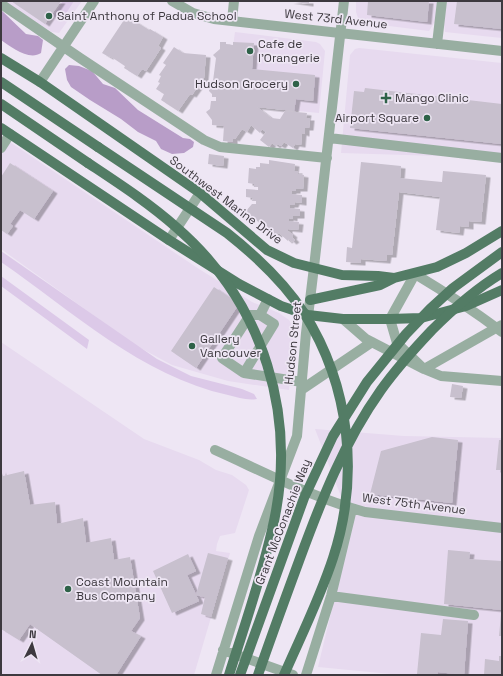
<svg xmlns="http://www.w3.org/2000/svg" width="503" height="676" viewBox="0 0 503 676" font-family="'Space Grotesk',sans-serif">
  <defs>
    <filter id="shadow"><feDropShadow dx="4.5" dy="2.5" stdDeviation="0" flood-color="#0004"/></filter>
  </defs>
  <rect width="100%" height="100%" fill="#eee6f4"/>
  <path fill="#e7daef" d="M1 1H82L59 33 52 32Z
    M356 1H502V38L445 32 444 24 434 23 429 31 365 23 360 20 358 18 356 12Z
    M235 32 316 42 320 44 325 51 319 113 225 104Z
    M359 48 502 63V158L341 153 350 55 355 49Z
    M1 136 199 269 252 302 279 313 289 320 292 325 294 332 289 390 228 381 172 365 135 345 1 249Z
    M1 342 144 439 199 460 216 470 232 475 246 485 249 490 235 533 220 536 217 544 216 551 230 553 194 675H1Z
    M315 429 404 436 502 438V675H401L318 667 352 525Z"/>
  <path fill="#dcc9e8" d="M63 1H74L61 21 53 16Z
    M1 251 157 359 191 376 242 389 254 394 257 399C247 401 238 397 228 395 141 376 72 311 1 262Z
    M1 276 89 340 87 349 1 286Z"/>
  <path fill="#b89dc8" d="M1 10 26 34 38 36 43 40 41 53C29 61 11 47 1 40Z
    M69 65 79 66 92 71 103 84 115 88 138 110 183 138 190 139 194 142 193 147 184 153 172 154 161 149 156 141 138 132 121 119 90 100 71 87 67 80 65 69Z"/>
  <path fill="#c8c0ce" filter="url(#shadow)" d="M11 1H61L45 24Z
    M289 1H309V4Z
    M368 1H429L427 22 367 15Z
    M457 1H502V29L454 24Z
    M128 14 134 18 133 20 149 30 150 29 163 37 158 46 161 48 146 71 142 69 137 76 124 68 125 66 110 56 109 57 102 53Z
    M220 42H226V44L233 45V42L254 43 252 69 315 75 313 101 296 99 294 111 257 107 271 118 280 119 285 111 307 113 306 118H310L309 128H305V134L302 133 301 145 295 144 293 148 284 142 281 146 277 144 276 146 272 143 269 147 260 140 266 132 262 129 260 133 251 125 247 132 242 129 235 139 233 138V142L223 141 224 126 212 125V120L206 112 210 109 211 101H216V97H212V94L209 91V84L213 81 216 58 213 55 220 49Z
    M174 47 183 53 206 55 204 78 192 95 190 94 178 111 161 100 164 94 156 89 160 83 158 82 161 76 159 75 166 65 163 63Z
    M365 88 502 104V144L350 128 354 91 364 92Z
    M209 154 224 156 223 166 208 164Z
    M269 160 295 164 294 171H298V174L304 175 303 189H296V191H292L291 194 302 195V203L295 202 294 205H290V208L300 209V216H293V219L289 218V221L299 222 298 230 288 229V231L293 235 292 237 295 240 292 242 289 239 288 241 279 233 275 237 246 211 252 204H256V201H252L253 198 246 197V189L258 190V187H254V184L248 183 249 168 256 169V167H260V163L269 164Z
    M361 162 401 166 400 178 442 182 443 171 486 175 481 222 469 221V227L460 226 459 233 436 230 440 197 399 192 392 255H387L386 261 361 259V263L346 262 347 247 352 248Z
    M10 163 53 191 34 219 20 210 10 224 13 226 7 234 1 230V177Z
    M214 287 239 304 196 368 171 351Z
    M452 384 463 386 461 398 450 397Z
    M432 437 458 440 452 503 370 494 381 451Z
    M499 440H502V470H496Z
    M1 470 3 476 24 471 30 505 55 502 57 524 83 518 86 543 111 538 114 560 130 557 140 618 131 631 141 636 116 675H102L30 624 19 640 1 629Z
    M448 550 470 552 469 559 502 561V610L444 604Z
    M208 553 228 558 211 617 201 614 205 597 196 595Z
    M188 554 196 571 187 575 199 601 172 613 153 571Z
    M501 614H502V636H499Z
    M443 619 468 621 464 675 438 672 437 675 417 674 421 633 441 635Z
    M499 656H502V675H484L485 659 499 661Z"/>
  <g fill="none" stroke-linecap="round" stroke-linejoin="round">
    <path stroke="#98aea1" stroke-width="10" d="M172 1 193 13 214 19 502 51
      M1 4 80 58 204 140 220 147 327 158
      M232 21 234 1
      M437 44 442 1
      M40 82 94 1
      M329 138 502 158
      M1 148 10 134
      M169 240 200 193
      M260 315 274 324 244 373 222 358 250 315H260L268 299
      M343 319 366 339 424 369 441 376 502 381
      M502 325 496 328 424 369 397 343 390 319 415 274C445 292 474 311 502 332
      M244 373 302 382
      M301 390 372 342
      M215 450C264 472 313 498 365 512L502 528
      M331 596 474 615
      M223 650 293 675
      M216 675 259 536 297 436 306 333 314 267 344 1
      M306 675 331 596 352 509"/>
    <path stroke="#537c65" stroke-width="10" d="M1 58 40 82 200 193 267 250 294 263 342 275 378 276 394 278 437 267 466 253 502 231
      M1 82 98 147
      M1 104 88 163
      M1 128 169 240 239 284 281 306 308 315 343 319H390L421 318 466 306 502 290
      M310 300 380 285 394 278"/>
    <path stroke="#537c65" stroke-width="10" d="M98 147 227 233C256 256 284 282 304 313 350 386 360 476 333 558 320 598 301 636 284 675
      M88 163C118 183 149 203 176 227 264 303 299 417 272 530 261 579 244 627 229 675
      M240 675 304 498 333 436 367 382 406 334 430 309 453 288 502 252
      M258 675C271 637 285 599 299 561 321 501 344 442 381 390 396 369 414 349 432 330 453 309 477 288 502 273"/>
  </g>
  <g fill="#2e6248" stroke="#eee6f4" stroke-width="1.5">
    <circle cx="49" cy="16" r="4"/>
    <circle cx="250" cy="51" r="4"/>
    <circle cx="296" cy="84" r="4"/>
    <path d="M384 92h4v4h4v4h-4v4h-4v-4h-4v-4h4z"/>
    <circle cx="427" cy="118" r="4"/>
    <circle cx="192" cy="346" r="4"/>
    <circle cx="68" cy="589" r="4"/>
  </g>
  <g text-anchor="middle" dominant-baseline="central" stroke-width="3.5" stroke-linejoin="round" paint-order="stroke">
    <g font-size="12" fill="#3d393f" stroke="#eee6f4" text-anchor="start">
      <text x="57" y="16">Saint Anthony of Padua School</text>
      <text x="258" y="44">Cafe de<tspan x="258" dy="14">l'Orangerie</tspan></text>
      <text x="288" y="84" text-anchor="end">Hudson Grocery</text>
      <text x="395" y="98">Mango Clinic</text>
      <text x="419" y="118" text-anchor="end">Airport Square</text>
      <text x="200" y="339">Gallery<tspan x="200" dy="14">Vancouver</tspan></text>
      <text x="76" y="582">Coast Mountain<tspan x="76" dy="14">Bus Company</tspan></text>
    </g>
    <g font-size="12" fill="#3d393f" stroke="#eee6f4">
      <text transform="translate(336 19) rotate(6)">West 73rd Avenue</text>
      <text transform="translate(226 200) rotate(37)">Southwest Marine Drive</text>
      <text transform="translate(293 343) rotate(-84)">Hudson Street</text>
      <text transform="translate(414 504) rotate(7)">West 75th Avenue</text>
      <text transform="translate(283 522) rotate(-69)">Grant McConachie Way</text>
    </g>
  </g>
  <rect width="503" height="676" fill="none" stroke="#3d393f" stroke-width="4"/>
  <g transform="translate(32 644) rotate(5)" stroke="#eee6f4" stroke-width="3" paint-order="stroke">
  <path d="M0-3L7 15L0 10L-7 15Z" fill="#3d393f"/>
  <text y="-6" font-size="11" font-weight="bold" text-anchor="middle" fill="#3d393f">N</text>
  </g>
</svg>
